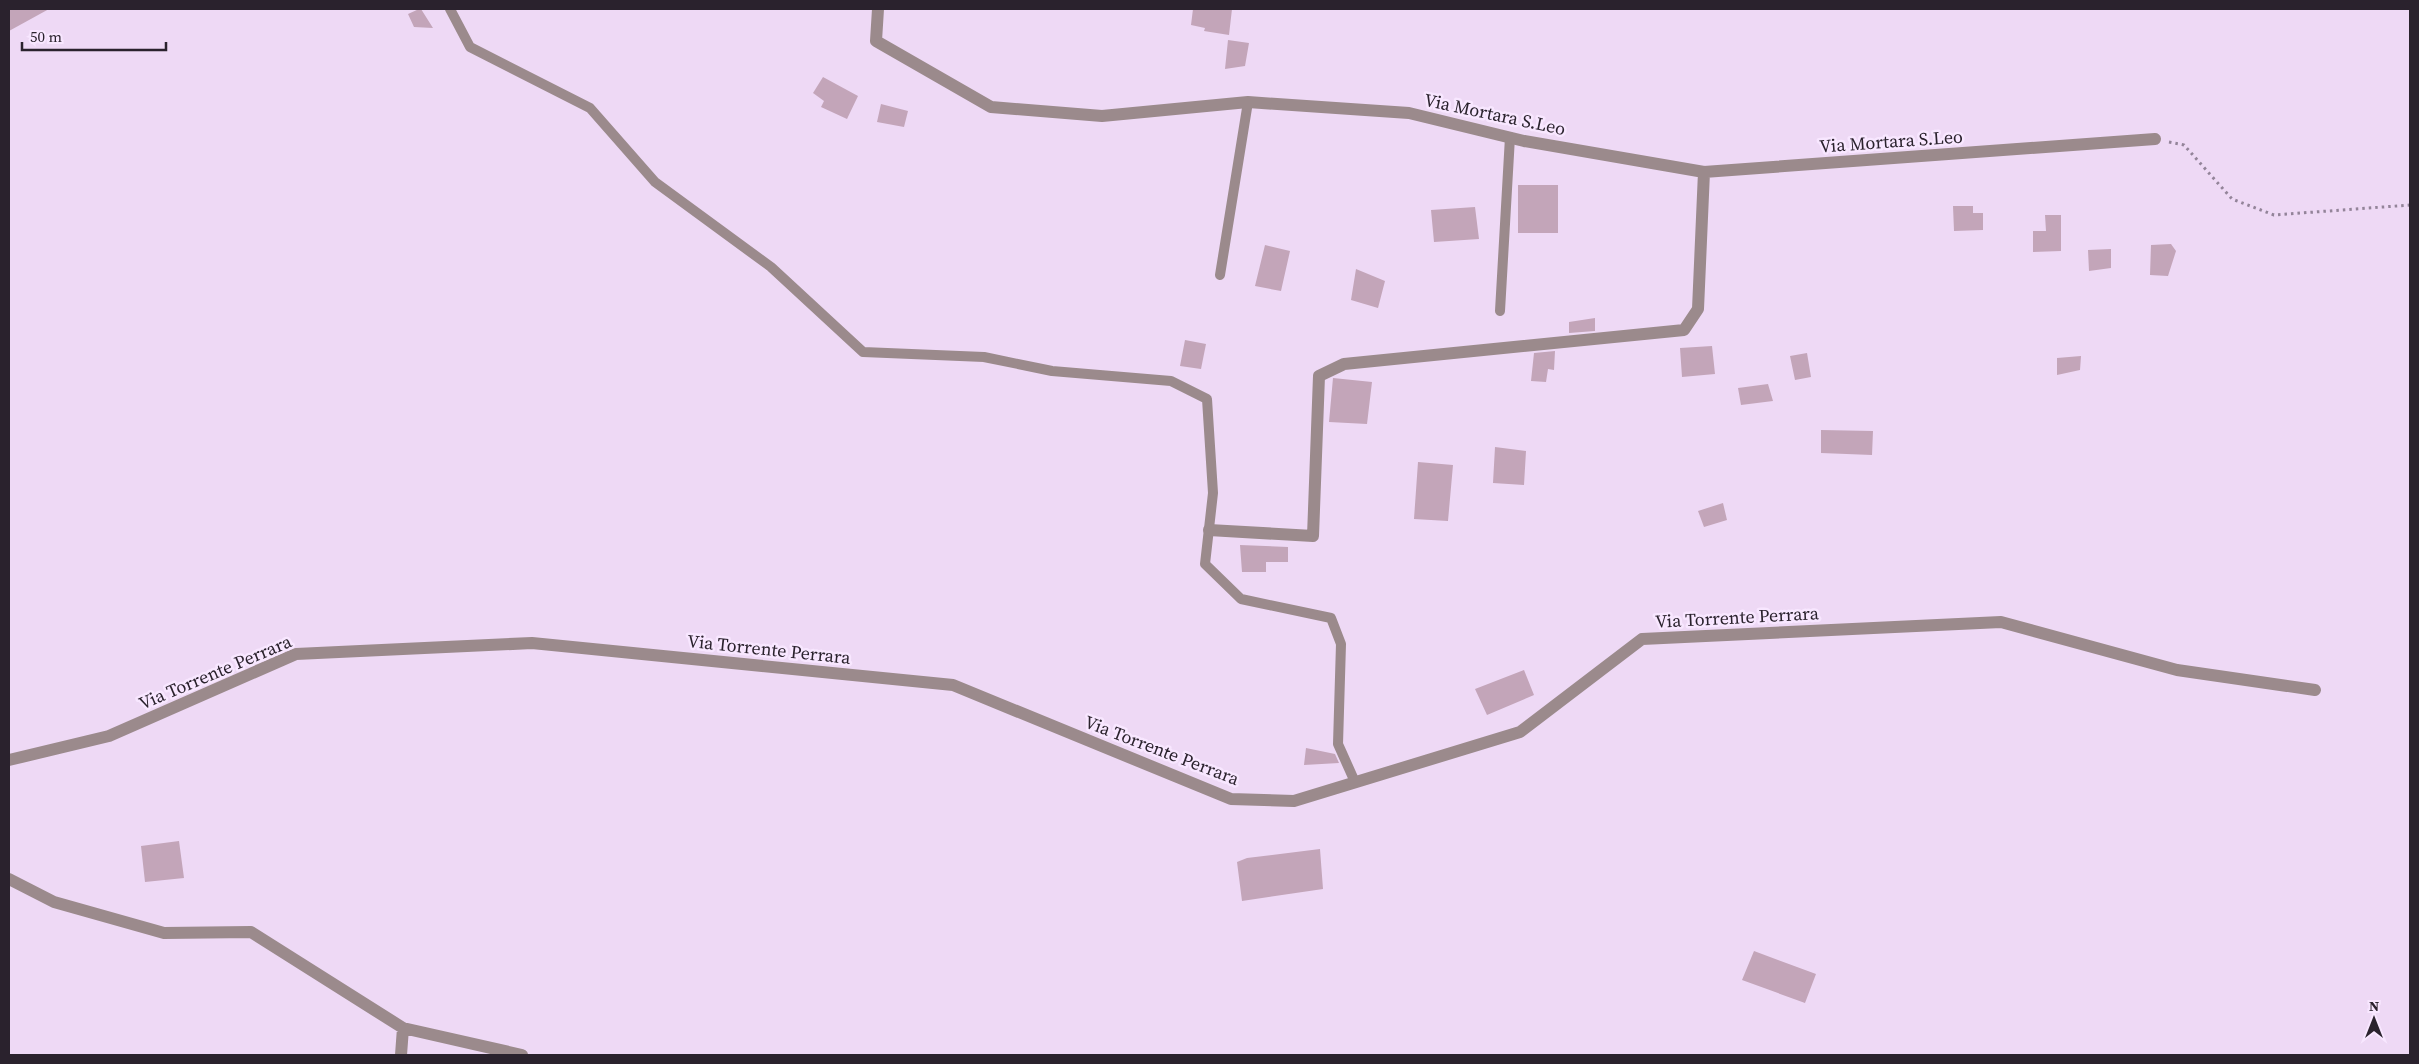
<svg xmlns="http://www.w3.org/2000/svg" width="2419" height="1064" viewBox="0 0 2419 1064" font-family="'Source Serif 4',serif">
  <rect width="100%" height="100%" fill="#eed9f5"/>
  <path fill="#c3a5b9" d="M9 9H49L9 31Z
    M419 9H421L433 28 414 27 408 14Z
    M1193 9H1232L1229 35 1204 31 1205 28 1191 25Z
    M1228 40 1249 43 1245 66 1225 69Z
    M823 77 858 96 847 119 821 107 824 101 813 93Z
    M881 104 908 111 904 127 877 122Z
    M1518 185H1558V233H1518Z
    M1953 206H1973V213H1983V230L1954 231Z
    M1475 207 1479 239 1434 242 1431 210Z
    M2045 215H2061V251L2033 252V231H2046Z
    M2171 244 2176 251 2168 276 2150 275 2151 245Z
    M1265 245 1290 251 1281 291 1255 286Z
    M2111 249V268L2089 271 2088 250Z
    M1356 269 1385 281 1378 308 1351 300Z
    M1595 318V331L1569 333V322Z
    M1185 340 1206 344 1201 369 1180 366Z
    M1712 346 1715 374 1682 377 1680 348Z
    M1555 351 1554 370 1548 369 1546 382 1531 381 1534 353Z
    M1807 353 1811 377 1795 380 1790 356Z
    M2081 356 2080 370 2057 375V358Z
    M1333 378 1372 382 1367 424 1329 422Z
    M1768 384 1773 401 1741 405 1738 388Z
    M1821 430 1873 431 1872 455 1821 453Z
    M1495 447 1526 451 1524 485 1493 483Z
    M1418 462 1453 465 1448 521 1414 519Z
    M1723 503 1727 520 1704 527 1698 511Z
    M1240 545 1288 547V562H1266V572H1242Z
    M1524 670 1534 695 1487 715 1475 689Z
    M1306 748 1335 754 1339 763 1304 765Z
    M179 841 184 878 145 882 141 846Z
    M1320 849 1323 889 1242 901 1237 862 1247 858Z
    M1754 951 1816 974 1805 1003 1742 980Z"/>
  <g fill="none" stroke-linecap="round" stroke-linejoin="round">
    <path stroke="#938499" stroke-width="3" stroke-dasharray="2.5 4" stroke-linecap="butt" d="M2169 142 2184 145 2232 199 2274 215 2410 205"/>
    <path stroke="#9b8a8c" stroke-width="10" d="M450 9 470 47 590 108 655 182 771 267 863 352 984 357 1052 371 1171 381 1207 399 1213 493 1205 564 1241 599 1331 618 1341 644 1338 744 1355 782
      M1220 275 1248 102
      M1500 311 1510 137"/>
    <path stroke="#9b8a8c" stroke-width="12" d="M878 9 876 41 991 107 1102 116 1248 102 1409 113 1524 141 1704 172 2155 139
      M1209 530 1313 536 1319 376 1344 364 1684 330 1698 309 1704 172
      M9 760 109 736 296 654 532 643 953 685 1231 799 1294 801 1520 732 1642 639 2001 622 2177 670 2315 690
      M9 879 54 902 164 933 251 932 403 1028 522 1055
      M401 1055 403 1028"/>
  </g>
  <g text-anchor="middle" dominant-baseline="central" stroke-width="5" stroke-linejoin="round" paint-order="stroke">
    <g font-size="18" fill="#2a222d" stroke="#f8e7ff">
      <text transform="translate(1495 114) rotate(12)">Via Mortara S.Leo</text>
      <text transform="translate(1891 141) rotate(-4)">Via Mortara S.Leo</text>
      <text transform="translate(1737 617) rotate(-3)">Via Torrente Perrara</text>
      <text transform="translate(769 649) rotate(6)">Via Torrente Perrara</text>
      <text transform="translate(215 672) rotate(-23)">Via Torrente Perrara</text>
      <text transform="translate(1162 750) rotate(21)">Via Torrente Perrara</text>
    </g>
  </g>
  <rect width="2419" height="1064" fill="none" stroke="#2a222d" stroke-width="20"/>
  <g transform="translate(2374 1019)" stroke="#f8e7ff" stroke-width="4" paint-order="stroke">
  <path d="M0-4L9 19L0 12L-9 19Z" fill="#2a222d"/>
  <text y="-8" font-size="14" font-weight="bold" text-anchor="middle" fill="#2a222d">N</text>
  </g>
  <path d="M22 42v8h144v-8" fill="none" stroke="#2a222d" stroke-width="2.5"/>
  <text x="30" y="42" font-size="15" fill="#2a222d" stroke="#f8e7ff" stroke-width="4" paint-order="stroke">50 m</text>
</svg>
